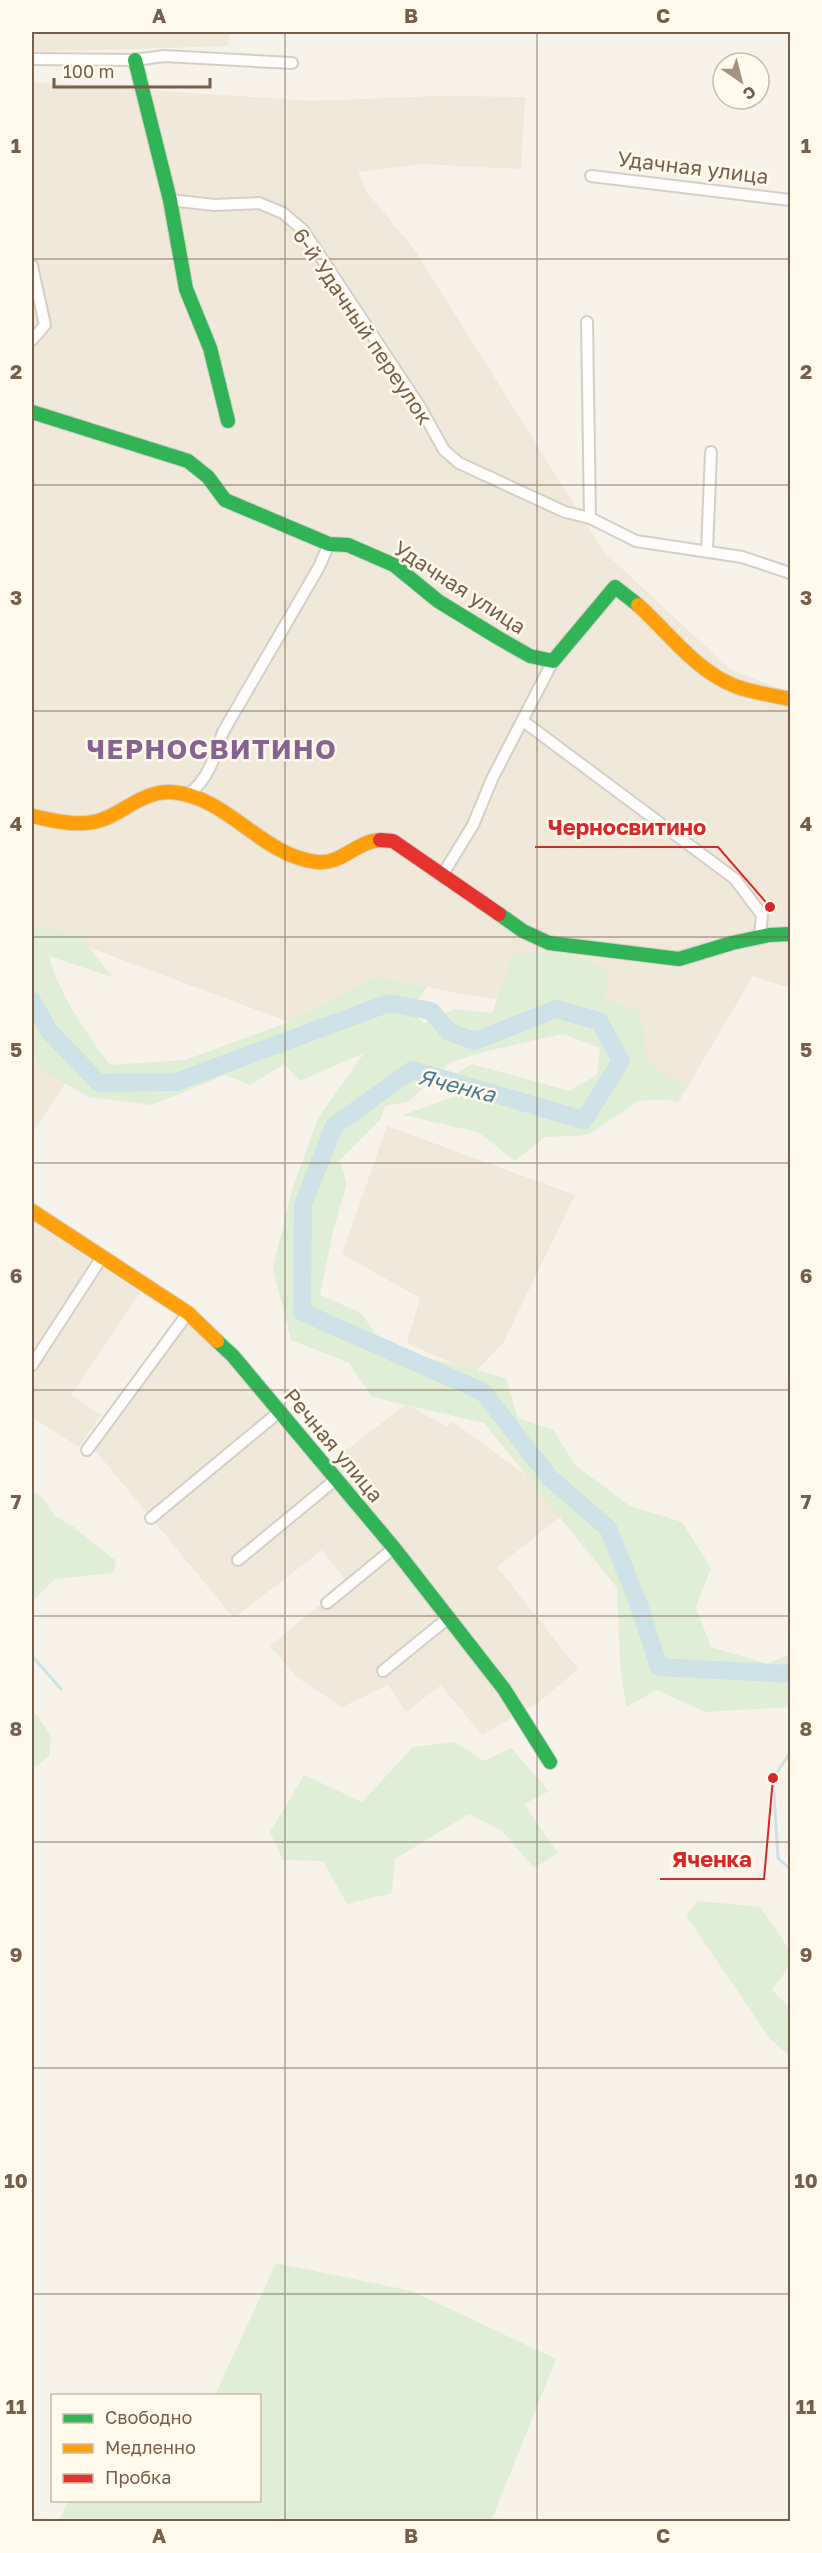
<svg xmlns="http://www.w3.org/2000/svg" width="822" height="2553" viewBox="0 0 822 2553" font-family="'Golos Text',sans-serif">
  <rect width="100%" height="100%" fill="#f7f3ea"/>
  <path fill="#f0e8d8" d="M32 32H230L228 46 32 52Z
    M32 82 311 101 438 96 525 97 521 169 423 164 358 172 366 191 414 249 604 552 731 670 790 692V988L753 976 678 1103 641 1089 631 1016 462 994 377 976 289 1022 32 926Z
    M33 1057 69 1078 32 1133V1058Z
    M387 1126 575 1195 503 1343 474 1373 407 1343 420 1298 342 1254Z
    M32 1221 140 1293 71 1395 101 1415 79 1447 32 1417Z
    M189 1320 326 1466 406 1404 447 1427 453 1422 571 1508 497 1567 578 1669 538 1703 482 1735 441 1685 406 1712 388 1685 342 1707 298 1678 270 1646 347 1582 322 1550 234 1618 94 1449Z"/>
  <path fill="#e0eed5" d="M32 926 80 936 112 977 49 956C59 995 86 1032 110 1065L185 1060 289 1022 377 976 427 987 410 1011 424 1023 454 1009 492 1013 513 954 566 953 609 970 604 999 640 1012 648 1063 688 1087 673 1099 638 1101 588 1135 545 1137 515 1161 478 1132 403 1115 456 1096 440 1083 472 1064 569 1091 597 1075 600 1048 563 1034 483 1052 449 1063 408 1102 385 1106 380 1120 340 1160 347 1184 333 1231 320 1295 361 1313 385 1347 506 1378 518 1418 553 1430 576 1466 630 1506 682 1522 711 1568 696 1607 711 1647 767 1664 790 1654V1707L705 1712 657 1690 626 1707 620 1663 617 1588 484 1423 372 1397 349 1363 291 1340 273 1268 291 1193 318 1118 364 1053 300 1081 284 1064 250 1085 225 1075 152 1105 88 1097 41 1069 32 1051Z
    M32 1491 42 1497 55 1516 71 1525 116 1561 113 1573 55 1579 32 1602Z
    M32 1708 51 1736 49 1756 32 1770Z
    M455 1742 484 1761 511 1748 549 1791 524 1804 558 1853 534 1868 502 1831 469 1814 395 1859 392 1893 347 1904 323 1861 283 1860 270 1832 304 1775 362 1802 413 1747Z
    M698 1901 760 1907 790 1950V1965L772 1990 790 2008V2056L770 2039 686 1915Z
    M276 2263 412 2291 556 2359 491 2521H59L68 2501 260 2500V2396L215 2395Z"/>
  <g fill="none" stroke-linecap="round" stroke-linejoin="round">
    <path stroke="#cce2e7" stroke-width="3" d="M32 1656 61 1689
      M790 1753 773 1778 778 1858 790 1869"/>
    <path stroke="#cce2e7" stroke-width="18" d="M32 1001 49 1031 99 1083 176 1082 389 1003 431 1011 449 1032 475 1041 556 1009 599 1021 621 1061 584 1120 412 1070 334 1126 303 1204 302 1312 483 1392 550 1478 608 1528 639 1605 659 1667 790 1674"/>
    <g stroke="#d4cfc6" stroke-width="14">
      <path id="street" d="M32 59 135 60 164 56 292 63
        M591 176 790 200
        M170 200 214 205 259 203 283 213 303 230 420 407 444 450 459 463 565 512 590 518 636 541 742 557 790 573
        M32 266 45 325 32 340
        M587 322 590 518
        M707 551 711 452
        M523 721 735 879 762 915 760 937
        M189 794C209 778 215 756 223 732L319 567 329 544
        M443 874 473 825 492 779 553 661
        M32 1365 102 1257
        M87 1450 188 1313
        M151 1518 279 1412
        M238 1560 335 1480
        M327 1603 394 1548
        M383 1671 448 1618"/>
    </g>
    <g stroke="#d5cfc5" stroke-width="16">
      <path id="fast" d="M135 60 170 200 186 289 210 348 228 421
        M32 412 188 461 208 477 225 500 329 544 348 545 394 565 438 601 500 639 530 656 553 661 615 587 638 605
        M499 914 523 931 549 943 679 959 732 943 769 935 790 934
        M217 1341 233 1356 394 1548 504 1689 550 1762"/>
    </g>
    <g stroke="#d5cfc5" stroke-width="16">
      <path id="slow" d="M638 605C669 633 696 671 735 686 753 693 772 695 790 699
        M32 816C55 821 80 828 104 819 126 810 145 791 171 792 228 796 261 856 317 862 341 865 357 841 380 840
        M32 1211 188 1313 217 1341"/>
    </g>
    <g stroke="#d5cfc5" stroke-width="16">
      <path id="jam" d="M380 840 393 841 499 914"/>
    </g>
    <use href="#street" stroke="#fefdfc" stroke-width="10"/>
    <use href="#fast" stroke="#30b455" stroke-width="14"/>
    <use href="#slow" stroke="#ff9f0a" stroke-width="14"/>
    <use href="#jam" stroke="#e5322d" stroke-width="14"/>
  </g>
  <path fill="none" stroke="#755f4a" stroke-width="1.5" stroke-opacity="0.55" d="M285 32V2522M537 32V2522M32 259H790M32 485H790M32 711H790M32 937H790M32 1163H790M32 1390H790M32 1616H790M32 1842H790M32 2068H790M32 2294H790"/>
  <g text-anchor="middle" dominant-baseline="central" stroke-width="5" stroke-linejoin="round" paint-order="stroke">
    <g font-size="21" fill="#755f4a" stroke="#fffaeb">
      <text transform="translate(693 167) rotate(7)">Удачная улица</text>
      <text transform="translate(363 326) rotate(56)">6-й Удачный переулок</text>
      <text transform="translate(460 587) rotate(33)">Удачная улица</text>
      <text transform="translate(334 1445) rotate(50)">Речная улица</text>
    </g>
    <g font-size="22" font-style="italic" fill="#477a8f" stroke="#fffaeb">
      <text transform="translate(457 1085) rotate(14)">Яченка</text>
    </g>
    <g font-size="27" font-weight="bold" letter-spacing="1.5" fill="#886291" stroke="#fffaeb">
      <text x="212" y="749">ЧЕРНОСВИТИНО</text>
    </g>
  </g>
  <path fill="none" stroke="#d62828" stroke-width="2" d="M770 907L718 847H535M773 1778L764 1879H660"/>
  <g fill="#d62828" stroke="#fffaeb" stroke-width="2">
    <circle cx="770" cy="907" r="6"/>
    <circle cx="773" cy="1778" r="6"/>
  </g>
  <g font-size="22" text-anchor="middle" font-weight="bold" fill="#d62828" stroke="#fffaeb" stroke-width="5" stroke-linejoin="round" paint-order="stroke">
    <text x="627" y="835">Черносвитино</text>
    <text x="712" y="1867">Яченка</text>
  </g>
  <rect width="822" height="2553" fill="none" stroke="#fffaeb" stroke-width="66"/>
  <rect x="51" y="2394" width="210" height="108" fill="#fffaeb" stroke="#c8bcab" stroke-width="1.5"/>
  <rect x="63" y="2414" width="30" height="9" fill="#30b455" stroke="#c8bcab" stroke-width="1.5"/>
  <text x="105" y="2424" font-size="18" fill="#755f4a">Свободно</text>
  <rect x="63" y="2444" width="30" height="9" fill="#ff9f0a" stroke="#c8bcab" stroke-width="1.5"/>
  <text x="105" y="2454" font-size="18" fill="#755f4a">Медленно</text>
  <rect x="63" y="2474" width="30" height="9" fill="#e5322d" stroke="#c8bcab" stroke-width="1.5"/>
  <text x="105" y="2484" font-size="18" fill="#755f4a">Пробка</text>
  <g transform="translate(741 81) rotate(145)"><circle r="28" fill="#fffaeb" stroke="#c8bcab" stroke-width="1.5"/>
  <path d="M0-4.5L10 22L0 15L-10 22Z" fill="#a29382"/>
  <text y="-9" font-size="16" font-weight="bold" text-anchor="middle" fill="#755f4a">С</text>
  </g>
  <path d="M54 78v9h156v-9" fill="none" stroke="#755f4a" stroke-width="3"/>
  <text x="63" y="78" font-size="18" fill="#755f4a" stroke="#fffaeb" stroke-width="4.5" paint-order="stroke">100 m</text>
  <rect x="33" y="33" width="756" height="2487" fill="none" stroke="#755f4a" stroke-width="2"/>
  <g font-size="20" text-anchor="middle" font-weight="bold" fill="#755f4a">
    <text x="159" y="23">A</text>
    <text x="411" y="23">B</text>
    <text x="663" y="23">C</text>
    <text x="16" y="153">1</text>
    <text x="806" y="153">1</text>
    <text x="16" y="379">2</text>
    <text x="806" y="379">2</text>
    <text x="16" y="605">3</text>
    <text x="806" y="605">3</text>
    <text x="16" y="831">4</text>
    <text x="806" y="831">4</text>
    <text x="16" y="1057">5</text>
    <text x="806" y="1057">5</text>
    <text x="16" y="1283">6</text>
    <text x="806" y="1283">6</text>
    <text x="16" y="1509">7</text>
    <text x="806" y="1509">7</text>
    <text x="16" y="1736">8</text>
    <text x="806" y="1736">8</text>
    <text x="16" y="1962">9</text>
    <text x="806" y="1962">9</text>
    <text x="16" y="2188">10</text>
    <text x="806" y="2188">10</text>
    <text x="16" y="2414">11</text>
    <text x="806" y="2414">11</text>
    <text x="159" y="2543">A</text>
    <text x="411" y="2543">B</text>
    <text x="663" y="2543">C</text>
  </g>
</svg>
